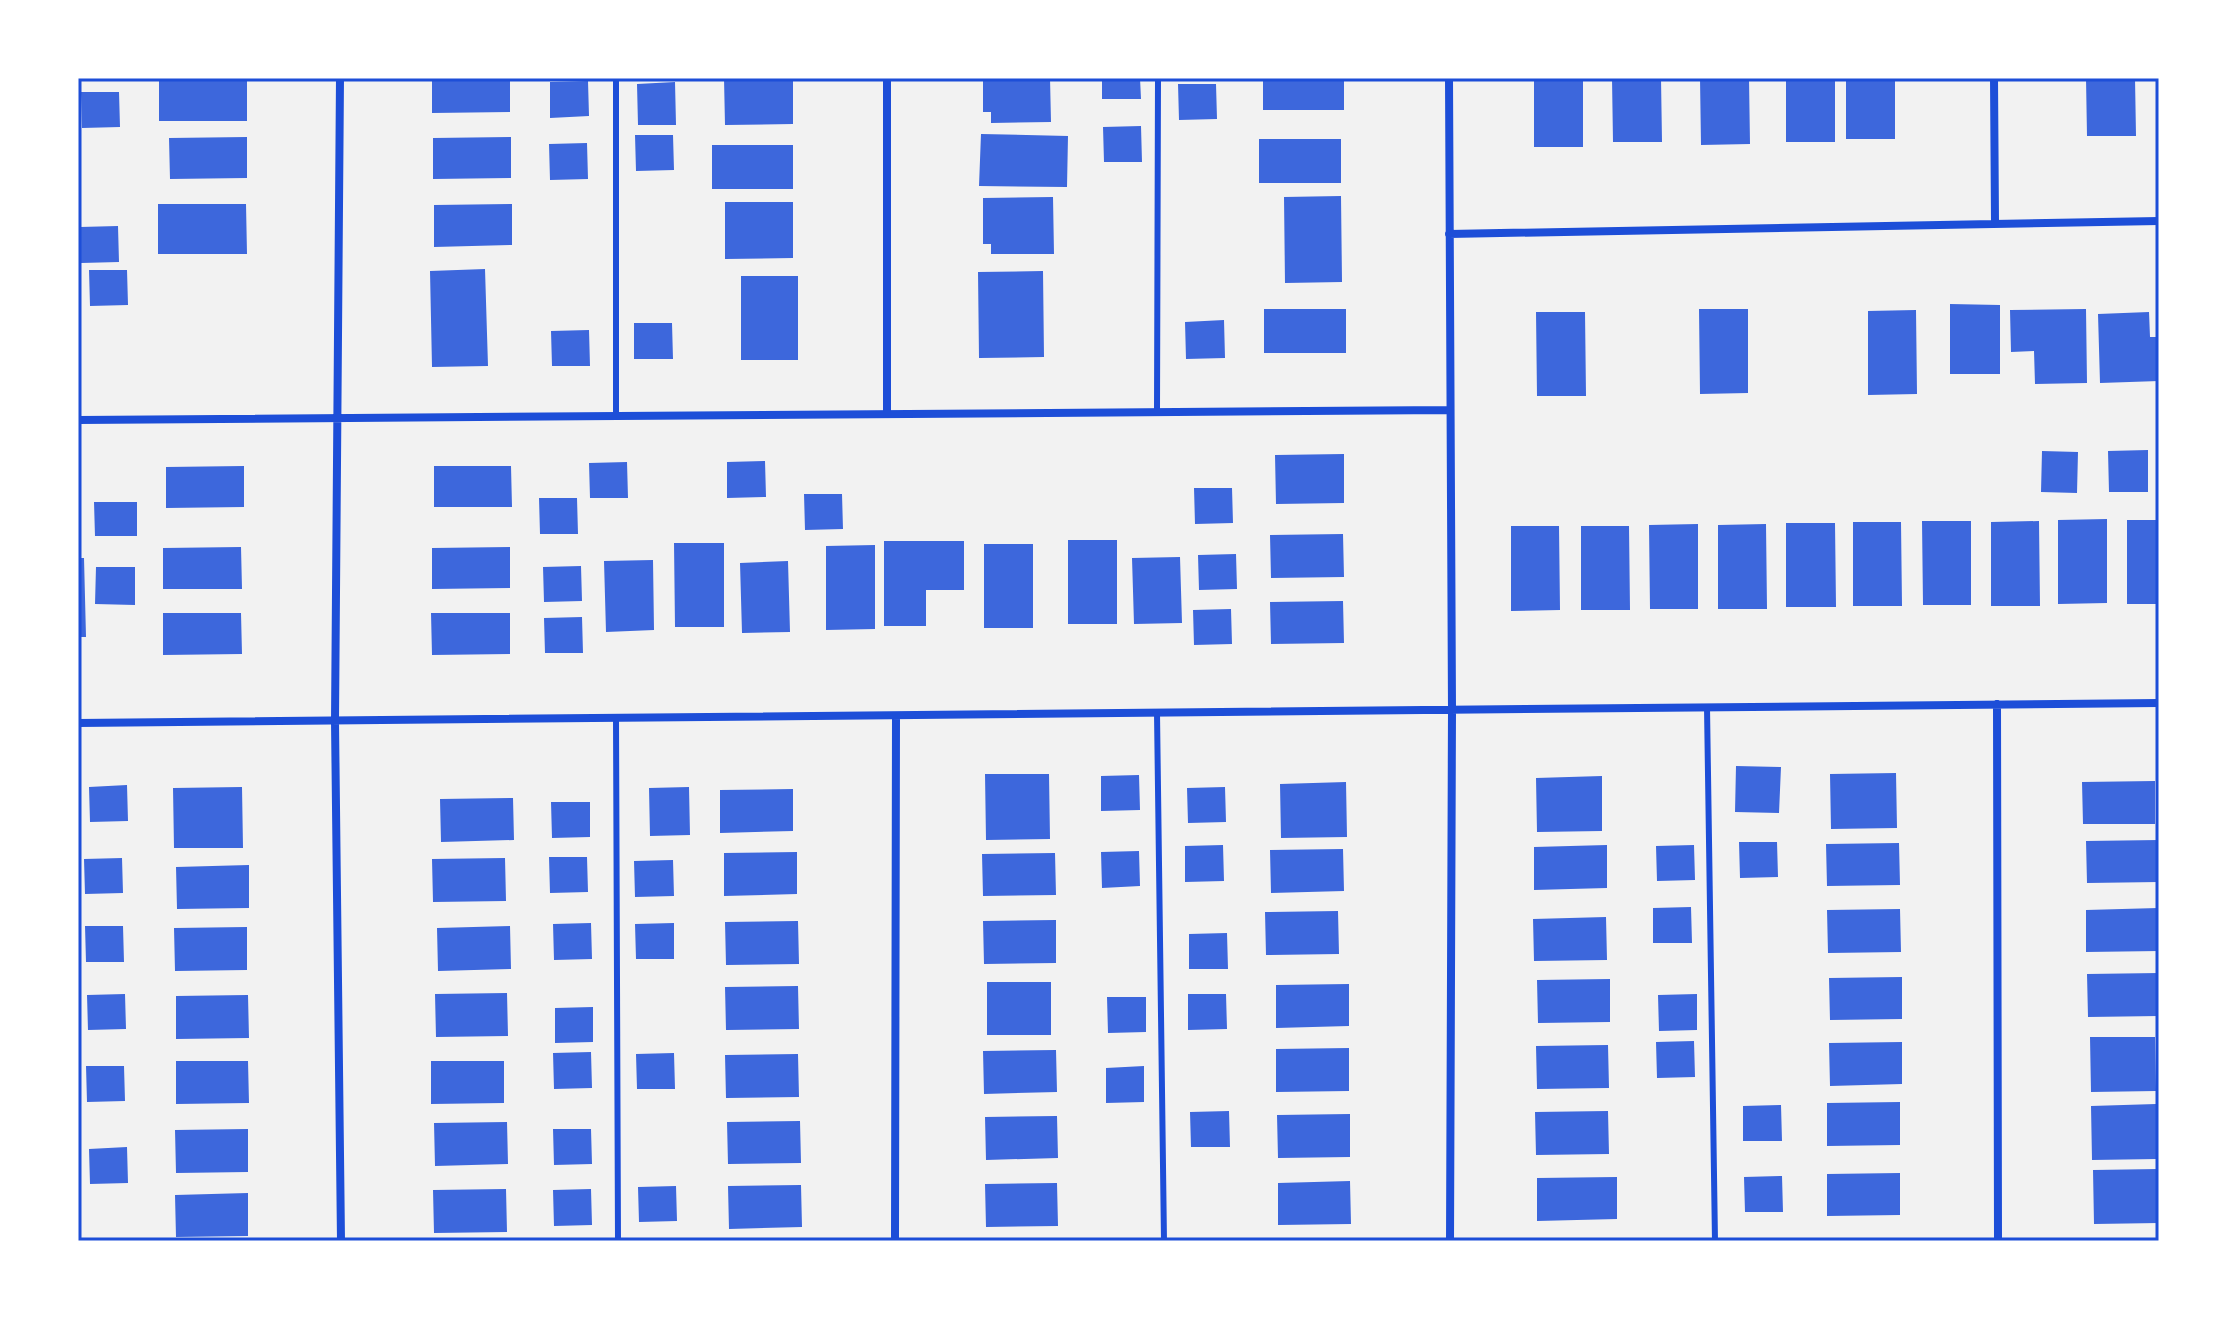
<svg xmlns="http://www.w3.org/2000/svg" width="2237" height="1319" viewBox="0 0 2237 1319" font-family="Lato,sans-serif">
  <rect width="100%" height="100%" fill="#f2f2f2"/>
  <path fill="#3d67dc" d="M159 78H247V121H159Z
    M432 78H510V112L432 113Z
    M724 78H793V124L725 125Z
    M983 78H1050L1051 122 991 123V112H983Z
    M1102 78H1140L1141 99H1102Z
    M1263 78H1344V110H1263Z
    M1534 78H1583V147H1534Z
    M1612 78H1661L1662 142H1613Z
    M1700 78H1749L1750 144 1701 145Z
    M1786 78H1835V142H1786Z
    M1846 78H1895V139H1846Z
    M2086 78H2135L2136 136H2087Z
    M588 81 589 116 550 118V82Z
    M675 82 676 125H638L637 84Z
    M1178 84H1216L1217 119 1179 120Z
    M81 92H119L120 127 82 128Z
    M1141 126 1142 162H1104L1103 127Z
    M981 134 1068 136 1067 187 979 186Z
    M635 135H673L674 170 636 171Z
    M247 137V178L170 179 169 138Z
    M511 137V178L433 179V138Z
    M1259 139H1341V183H1259Z
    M587 143 588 179 550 180 549 144Z
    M712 145H793V189H712Z
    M1341 196 1342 282 1285 283 1284 197Z
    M1053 197 1054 254H991V244H983V198Z
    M725 202H793V258L725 259Z
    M158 204H246L247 254H158Z
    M512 204V245L434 247V205Z
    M118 226 119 262 81 263 80 227Z
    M485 269 488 366 432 367 430 271Z
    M89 270H127L128 305 90 306Z
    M1043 271 1044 357 979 358 978 272Z
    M741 276H798V360H741Z
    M1950 304 2000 305V374H1950Z
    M1264 309H1346V353H1264Z
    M1699 309H1748V393L1700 394Z
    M2086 309 2087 383 2035 384 2034 351 2011 352 2010 310Z
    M1916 310 1917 394 1868 395V311Z
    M1536 312H1585L1586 396H1537Z
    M2149 312 2150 337H2159V381L2100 383 2098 314Z
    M1224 320 1225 358 1186 359 1185 322Z
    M634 323H672L673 359H634Z
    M589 330 590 366H552L551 331Z
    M2148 450V492H2109L2108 451Z
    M2042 451 2078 452 2077 493 2041 492Z
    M1344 454V503L1276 504 1275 455Z
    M765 461 766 497 727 498V462Z
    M627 462 628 498H590L589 463Z
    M244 466V507L166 508V467Z
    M434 466H511L512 507H434Z
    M1194 488H1232L1233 523 1195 524Z
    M804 494H842L843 529 805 530Z
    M539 498H577L578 534H540Z
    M94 502H137V536H95Z
    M2107 519V603L2058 604V520Z
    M2127 520H2159V604H2127Z
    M1922 521H1971V605H1923Z
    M2039 521 2040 606H1991V522Z
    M1853 522H1901L1902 606H1853Z
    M1786 523H1835L1836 607H1786Z
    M1698 524V609H1650L1649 525Z
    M1766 524 1767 609H1718V525Z
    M1511 526H1559L1560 610 1511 611Z
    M1581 526H1629L1630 610H1581Z
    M1343 534 1344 577 1271 578 1270 535Z
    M1068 540H1117V624H1068Z
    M884 541H964V590H926V626H884Z
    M674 543H724V627H675Z
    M984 544H1033V628H984Z
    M875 545V629L826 630V546Z
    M241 547 242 589H163V548Z
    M510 547V588L432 589V548Z
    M1236 554 1237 589 1199 590 1198 555Z
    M1180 557 1182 623 1134 624 1132 558Z
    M78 558H84L86 637H78Z
    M653 560 654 630 606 632 604 561Z
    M788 561 790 632 742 633 740 563Z
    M581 566 582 601 544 602 543 567Z
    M96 567H135V605L95 604Z
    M1343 601 1344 643 1271 644 1270 602Z
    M1231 609 1232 644 1194 645 1193 610Z
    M163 613H241L242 654 163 655Z
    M431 613H510V654L432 655Z
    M582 617 583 653H545L544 618Z
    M1736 766 1781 767 1779 813 1735 812Z
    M1896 773 1897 828 1831 829 1830 774Z
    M985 774H1049L1050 839 986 840Z
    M1139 775 1140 810 1101 811V776Z
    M1602 776V831L1537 832 1536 778Z
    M2155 781V824H2083L2082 782Z
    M1346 782 1347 837 1281 838 1280 784Z
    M127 785 128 821 90 822 89 787Z
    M242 787 243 848H174L173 788Z
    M689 787 690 835 650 836 649 788Z
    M1225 787 1226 822 1188 823 1187 788Z
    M793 789V831L720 833V790Z
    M513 798 514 840 441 842 440 799Z
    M551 802H590V837L552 838Z
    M2159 840V882L2087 883 2086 841Z
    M1739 842H1777L1778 877 1740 878Z
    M1899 843 1900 885 1827 886 1826 844Z
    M1223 845 1224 881 1185 882V846Z
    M1607 845V888L1534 890V847Z
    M1694 845 1695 880 1657 881 1656 846Z
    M1343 849 1344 891 1271 893 1270 850Z
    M1139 851 1140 886 1102 888 1101 852Z
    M797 852V894L724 896V853Z
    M1055 853 1056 895 983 896 982 854Z
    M549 857H587L588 892 550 893Z
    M122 858 123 893 85 894 84 859Z
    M505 858 506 901 433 902 432 859Z
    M673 860 674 896 635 897 634 861Z
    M249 865V908L177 909 176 867Z
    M1691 907 1692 943H1653V908Z
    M2158 908 2159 951 2086 952V910Z
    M1900 909 1901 952 1828 953 1827 910Z
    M1338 911 1339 954 1266 955 1265 912Z
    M1606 917 1607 960 1534 961 1533 919Z
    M1056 920V963L984 964 983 921Z
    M798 921 799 964 726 965 725 922Z
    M591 923 592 959 554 960 553 924Z
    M674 923V959H636L635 924Z
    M85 926H123L124 962H86Z
    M510 926 511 969 438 971 437 928Z
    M247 927V970L175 971 174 928Z
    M1227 933 1228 969H1189V934Z
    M2159 973V1016L2088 1017 2087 974Z
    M1902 977V1019L1830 1020 1829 978Z
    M1610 979V1022L1538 1023 1537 980Z
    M987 982H1051V1035H987Z
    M1349 984V1026L1276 1028V985Z
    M798 986 799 1029 726 1030 725 987Z
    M507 993 508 1036 436 1037 435 994Z
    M125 994 126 1029 88 1030 87 995Z
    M1188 994H1226L1227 1029 1188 1030Z
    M1697 994V1030L1659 1031 1658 995Z
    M248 995 249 1038 176 1039V996Z
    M1107 997H1146V1032L1108 1033Z
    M593 1007V1042L555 1043V1008Z
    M2090 1037H2155L2156 1091 2091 1092Z
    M1694 1041 1695 1077 1657 1078 1656 1042Z
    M1902 1042V1084L1830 1086 1829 1043Z
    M1608 1045 1609 1088 1537 1089 1536 1046Z
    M1349 1048V1091L1276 1092V1049Z
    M1056 1050 1057 1092 984 1094 983 1051Z
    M591 1052 592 1088 554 1089 553 1053Z
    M674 1053 675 1089H637L636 1054Z
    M798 1054 799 1097 726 1098 725 1055Z
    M176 1061H248L249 1103 176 1104Z
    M431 1061H504V1103L431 1104Z
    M86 1066H124L125 1101 87 1102Z
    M1144 1066V1102L1106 1103V1068Z
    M1900 1102V1145L1827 1146V1103Z
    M2156 1104 2157 1159 2092 1160 2091 1106Z
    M1781 1105 1782 1141H1743V1106Z
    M1229 1111 1230 1147H1191L1190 1112Z
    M1608 1111 1609 1154 1536 1155 1535 1112Z
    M1350 1114V1157L1278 1158 1277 1115Z
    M1057 1116 1058 1158 986 1160 985 1117Z
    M800 1121 801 1163 728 1164 727 1122Z
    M507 1122 508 1164 435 1166 434 1123Z
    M248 1129V1172L176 1173 175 1130Z
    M553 1129H591L592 1164 554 1165Z
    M127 1147 128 1183 90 1184 89 1149Z
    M2158 1169 2159 1223 2094 1224 2093 1170Z
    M1900 1173V1215L1827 1216V1174Z
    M1782 1176 1783 1212H1745L1744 1177Z
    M1617 1177V1219L1537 1221V1178Z
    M1350 1181 1351 1224 1278 1225V1183Z
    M1057 1183 1058 1226 986 1227 985 1184Z
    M801 1185 802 1227 729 1229 728 1186Z
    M676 1186 677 1221 639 1222 638 1187Z
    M506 1189 507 1232 434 1233 433 1190Z
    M591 1189 592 1225 554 1226 553 1190Z
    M248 1193V1236L176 1237 175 1195Z"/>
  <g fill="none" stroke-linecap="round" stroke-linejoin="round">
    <path stroke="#1d4ed8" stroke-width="6" d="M616 78V416
      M1157 412 1158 78
      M1707 707 1715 1241
      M1157 713 1164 1241
      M616 718 618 1241"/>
    <path stroke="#1d4ed8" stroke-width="8" d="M340 78 335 721 341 1241
      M887 78V414
      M1449 78 1452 710 1450 1241
      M1994 78 1995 222
      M1449 234 2159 221
      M78 420 1450 410
      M1997 704 1998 1241
      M78 723 2159 703
      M895 1241 896 716"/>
  </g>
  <rect width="2237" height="1319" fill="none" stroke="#ffffff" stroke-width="160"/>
  <rect x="80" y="80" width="2077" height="1159" fill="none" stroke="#1d4ed8" stroke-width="3"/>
</svg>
